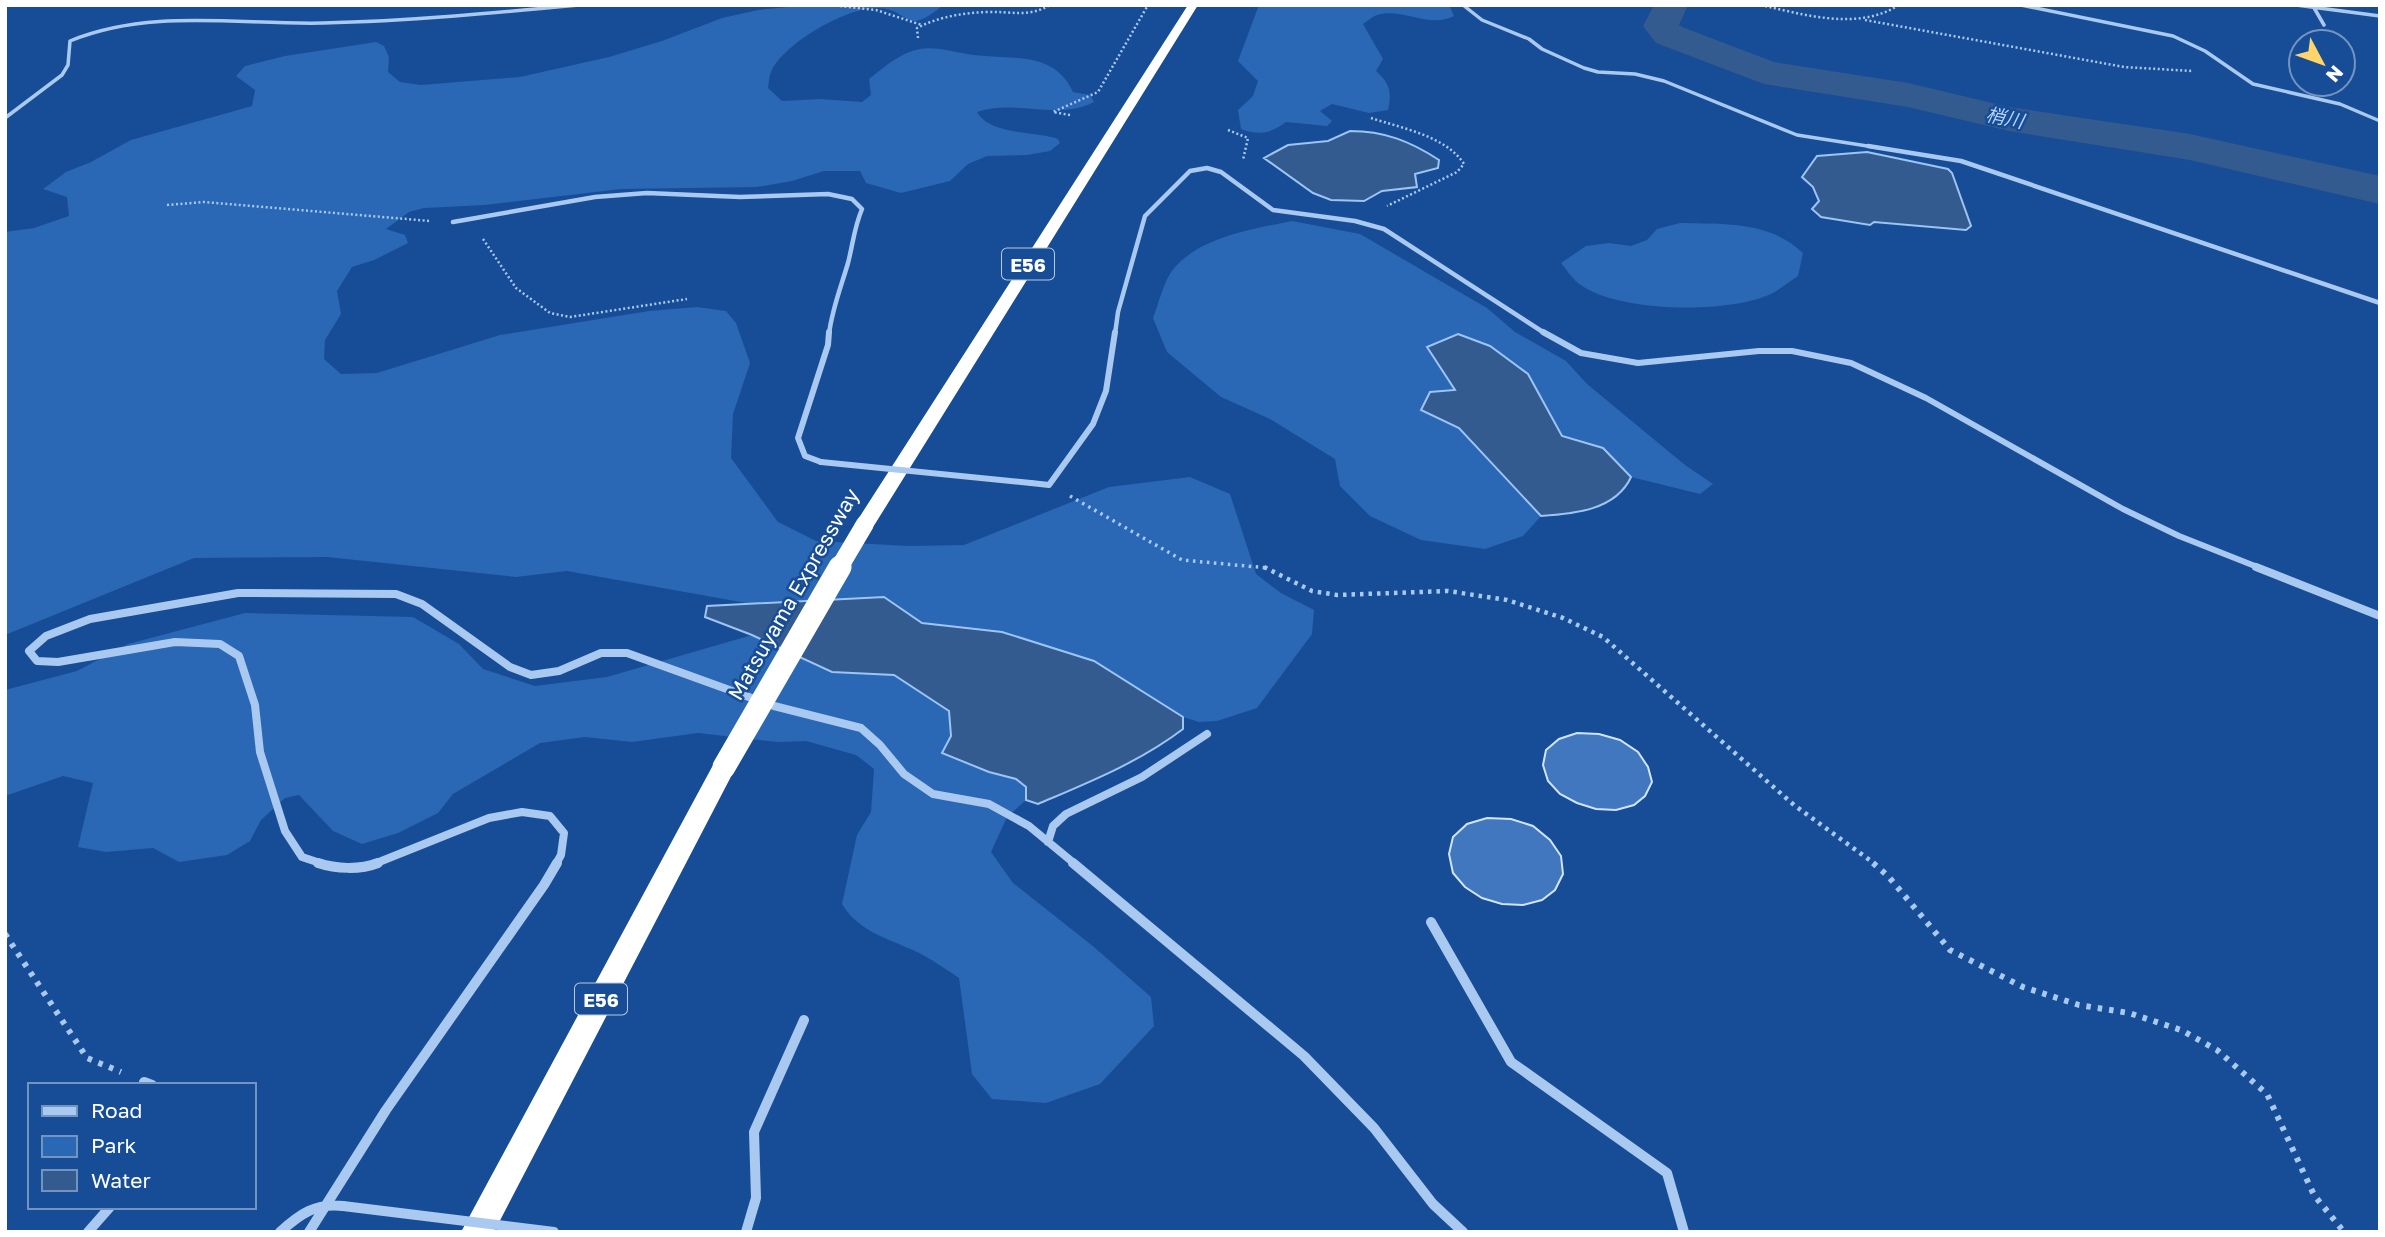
<svg xmlns="http://www.w3.org/2000/svg" width="2385" height="1237" viewBox="0 0 2385 1237" font-family="'Golos Text','Noto Sans JP',sans-serif">
  <rect width="100%" height="100%" fill="#174d96"/>
  <path fill="#2a67b5" d="M808 5H943C902 40 912 6 873 8 843 10 783 44 771 72 769 76 769 83 768 88L782 101 820 99 862 102 871 95 869 79C884 67 901 52 920 49 937 46 957 53 974 55 1011 60 1054 50 1073 92L1090 95 1094 102C1057 121 1016 99 977 112 990 135 1034 131 1058 139L1060 143 1050 151 1027 155 987 156 968 164 950 181 901 193 866 183 860 171H824L792 181 757 187 621 189 485 205 424 208 409 212 386 229 405 235 408 243 374 260 352 267 337 291 341 314 325 340 324 359 341 374 377 373 500 335 649 311 697 307 726 311 736 323 750 363 733 414 731 458 778 522 816 541 909 546 964 545 1109 487 1190 477 1230 494 1256 574 1281 593 1314 610 1312 634 1257 708 1217 721 1199 722 1183 717 1094 661 1002 632 922 623 884 597 752 604 567 571 516 577 327 557 194 558 5 635V232L34 228 69 216 67 197 43 189 66 172 91 162 131 140 252 106 255 90 236 76 245 66 285 56 376 42 384 46 389 57 388 72 400 82 421 85 520 77 609 57 662 41 722 18 758 10Z
    M1259 5H1449L1454 16C1429 29 1402 7 1377 15 1372 17 1367 21 1363 24L1383 59 1376 71C1390 83 1392 93 1388 110L1369 113 1332 104 1320 111 1332 121 1327 126 1286 122C1272 133 1257 136 1241 129L1238 110 1253 96 1258 81 1238 61Z
    M1292 221 1360 234 1487 308 1515 332 1566 361 1587 384 1685 465 1713 484 1700 494 1631 477 1602 448 1562 436 1528 374 1455 390 1422 410 1459 428 1541 516 1523 536 1485 549 1421 540 1370 516 1340 486 1335 459 1270 419 1221 397 1167 352 1153 318C1159 303 1164 279 1175 267 1203 236 1254 229 1292 221Z
    M1680 223C1723 224 1770 221 1803 253L1798 276C1789 282 1780 289 1771 294 1728 314 1616 313 1578 283 1572 278 1566 269 1561 263L1586 246 1609 243 1631 246 1647 240 1657 229Z
    M245 613 413 617 459 644 483 669 535 686 607 677 752 635 832 672 894 675 949 711 951 736 943 753 989 772 1016 779 1026 787V800L1007 817 991 852 1013 883 1094 947 1151 997 1154 1026 1100 1084 1046 1103 992 1099 972 1074 959 978C947 970 934 961 921 954 892 939 860 934 842 904L857 835 871 812 874 769 856 755 806 741 778 742 698 733 632 742 585 737 540 743 453 794 438 813 398 833 362 844 333 831 299 795 285 798 261 820 250 841 227 855 179 862 153 848 106 852 78 847 93 783 63 776 5 796V690L77 671 128 644Z"/>
  <path fill="#345b90" stroke="#9cc4f4" stroke-width="2" d="M1350 131C1384 131 1410 141 1439 160L1438 168 1415 174 1417 187 1382 191 1364 201 1331 200 1313 193 1264 158 1288 145 1328 141Z
    M1867 152 1948 169 1952 173 1971 226 1966 230 1874 222 1870 225 1821 217 1812 209 1819 201 1813 187 1802 177 1817 156Z
    M1458 334 1490 346 1528 374 1562 436 1603 448 1631 477C1616 510 1574 514 1541 516L1459 428 1421 410 1430 392 1455 390 1427 347Z
    M884 597 922 623 1002 632 1094 661 1183 717V729C1140 762 1087 783 1038 804L1026 800V787L1016 779 989 772 942 753 951 736 949 711 894 675 832 672 752 635 705 617 707 606Z"/>
  <g fill="none" stroke-linecap="round" stroke-linejoin="round">
    <path fill="#345b90" fill-rule="evenodd" d="M1654 5H1688L1679 25 1682 27 1774 62 1908 83 2009 107 2190 134 2380 176V204L2190 160 2009 131 1908 107 1764 84 1656 43 1643 26Z"/>
  </g>
  <path fill="#4077be" stroke="#d0e4fc" stroke-width="2" d="M1577 733 1599 734 1620 740 1638 752 1648 767 1652 782 1645 796 1634 805 1616 810 1596 809 1577 803 1560 794 1548 781 1543 765 1546 750 1559 739Z
    M1487 818 1511 819 1533 826 1550 840 1561 856 1563 874 1555 890 1542 900 1523 905 1502 904 1482 898 1465 887 1453 873 1449 854 1453 837 1467 824Z"/>
  <g fill="none" stroke-linecap="round" stroke-linejoin="round">
    <path stroke="#a9c9f1" stroke-width="2.5" stroke-dasharray="2 2.5" stroke-linecap="butt" d="M738 5H755
      M831 5 876 10 922 25
      M1761 5C1805 15 1858 31 1899 5
      M1865 20 2124 67 2192 71
      M918 38 917 28C938 17 962 13 986 12 1011 11 1028 18 1050 5
      M1070 115 1053 112 1098 92 1148 5
      M1371 118C1401 128 1446 136 1464 164L1457 172 1387 206
      M1228 130 1248 138 1243 160
      M167 205 204 202 430 221
      M483 239 516 288 550 313 570 317 687 299"/>
    <path stroke="#a9c9f1" stroke-width="3.5" stroke-dasharray="2.5 4.5" stroke-linecap="butt" d="M1070 496 1182 560 1268 568"/>
    <path stroke="#a9c9f1" stroke-width="4.5" stroke-dasharray="3.5 5" stroke-linecap="butt" d="M1264 567 1312 591 1337 595 1448 591 1507 600 1563 618 1603 637 1794 805 1875 864"/>
    <path stroke="#a9c9f1" stroke-width="6" stroke-dasharray="4.5 7" stroke-linecap="butt" d="M1873 863 1888 876 1950 950 2023 987 2079 1005 2129 1013 2181 1030 2217 1050 2267 1094 2314 1195 2344 1232
      M5 934 87 1058 121 1072"/>
    <path stroke="#a9c9f1" stroke-width="3.5" d="M1463 5 1482 20 1529 39 1542 49 1584 68 1598 72 1635 74 1664 81 1797 135 1880 148
      M2021 5 2173 36 2205 51 2253 84 2340 104 2380 121
      M2296 5 2380 16
      M2313 6 2324 25
      M5 118 62 75 68 65 70 41C150 8 239 25 323 23 409 21 494 13 579 5"/>
    <path stroke="#a9c9f1" stroke-width="4.5" d="M1868 146 1961 161 2380 303
      M453 222 595 197 647 193 740 197 828 194 852 199 862 209C854 228 853 244 848 263 841 287 832 309 829 334
      M1115 334 1118 312 1145 216 1190 171 1207 168 1221 172 1273 210 1355 221 1384 229 1546 334"/>
    <path stroke="#a9c9f1" stroke-width="6" d="M1543 332 1581 353 1638 363 1759 351H1792L1851 363 1926 398 2123 509 2179 536 2260 568
      M821 462 805 456 798 438 828 345 829 332
      M1031 483 1049 485 1093 424 1106 391 1115 332"/>
    <path stroke="#a9c9f1" stroke-width="8" d="M2256 567 2380 616
      M1048 842 1053 826 1066 814 1142 777 1207 734
      M323 864 302 857 285 831 260 752 255 705 239 656 220 644 175 642 58 662 37 661 29 651 46 636 90 619 238 593 396 594 422 604 510 667 531 675 559 671 601 653H627L774 706 861 728 880 745 904 774 933 794 989 804 1029 826 1075 864
      M374 864 489 818 522 812 550 816 564 833 561 855 556 864"/>
    <path stroke="#a9c9f1" stroke-width="10" d="M318 863C336 869 360 870 378 863
      M1073 863 1304 1056 1374 1128 1433 1204 1463 1232
      M1431 922 1511 1062 1667 1173 1684 1232
      M144 1082 152 1085
      M88 1232 110 1207
      M280 1232C300 1214 315 1203 343 1206
      M309 1232 386 1110 544 885 557 863
      M746 1232 756 1198 754 1132 804 1020"/>
    <path fill="#fff" fill-rule="evenodd" d="M1188 5H1198L875 524 872 528H858L855 524Z
      M724 758 732 761 736 767 494 1232H461L712 767 716 761Z"/>
    <path stroke="#a9c9f1" stroke-width="6" d="M821 462 1031 483"/>
    <path stroke="#a9c9f1" stroke-width="10" d="M343 1206 554 1232"/>
    <path stroke="#fff" stroke-width="18" d="M839 568 865 524"/>
    <path stroke="#fff" stroke-width="23" d="M724 767 840 567"/>
  </g>
  <g text-anchor="middle" dominant-baseline="central" stroke-width="5" stroke-linejoin="round" paint-order="stroke">
    <g font-size="19" font-style="italic" fill="#b6d3f8" stroke="#174d96">
      <text transform="translate(2005 117) rotate(12)">梢川</text>
    </g>
    <g fill="#174d96" stroke="#b9cae0" stroke-width="2">
      <rect x="1002" y="248.5" width="52" height="31" rx="5"/>
      <rect x="575" y="983.5" width="52" height="31" rx="5"/>
    </g>
    <g font-size="19" font-weight="bold" fill="#fff">
      <text x="1028" y="264">E56</text>
      <text x="601" y="999">E56</text>
    </g>
    <g font-size="21" fill="#fff" stroke="#174d96">
      <text transform="translate(793 594) rotate(-60)">Matsuyama Expressway</text>
    </g>
  </g>
  <rect width="2385" height="1237" fill="none" stroke="#ffffff" stroke-width="14"/>
  <rect x="28" y="1083" width="228" height="126" fill="#174d96" stroke="#7494c0" stroke-width="2"/>
  <rect x="42" y="1106" width="35" height="10" fill="#a9c9f1" stroke="#7494c0" stroke-width="2"/>
  <text x="91" y="1118" font-size="21" fill="#ffffff">Road</text>
  <rect x="42" y="1136" width="35" height="21" fill="#2a67b5" stroke="#7494c0" stroke-width="2"/>
  <text x="91" y="1153" font-size="21" fill="#ffffff">Park</text>
  <rect x="42" y="1170" width="35" height="21" fill="#345b90" stroke="#7494c0" stroke-width="2"/>
  <text x="91" y="1188" font-size="21" fill="#ffffff">Water</text>
  <g transform="translate(2322 63) rotate(131)"><circle r="33" fill="#174d96" stroke="#7494c0" stroke-width="2"/>
  <path d="M0-5L12 26L0 18L-12 26Z" fill="#ffd569"/>
  <text y="-10" font-size="19" font-weight="bold" text-anchor="middle" fill="#ffffff">N</text>
  </g>
</svg>
